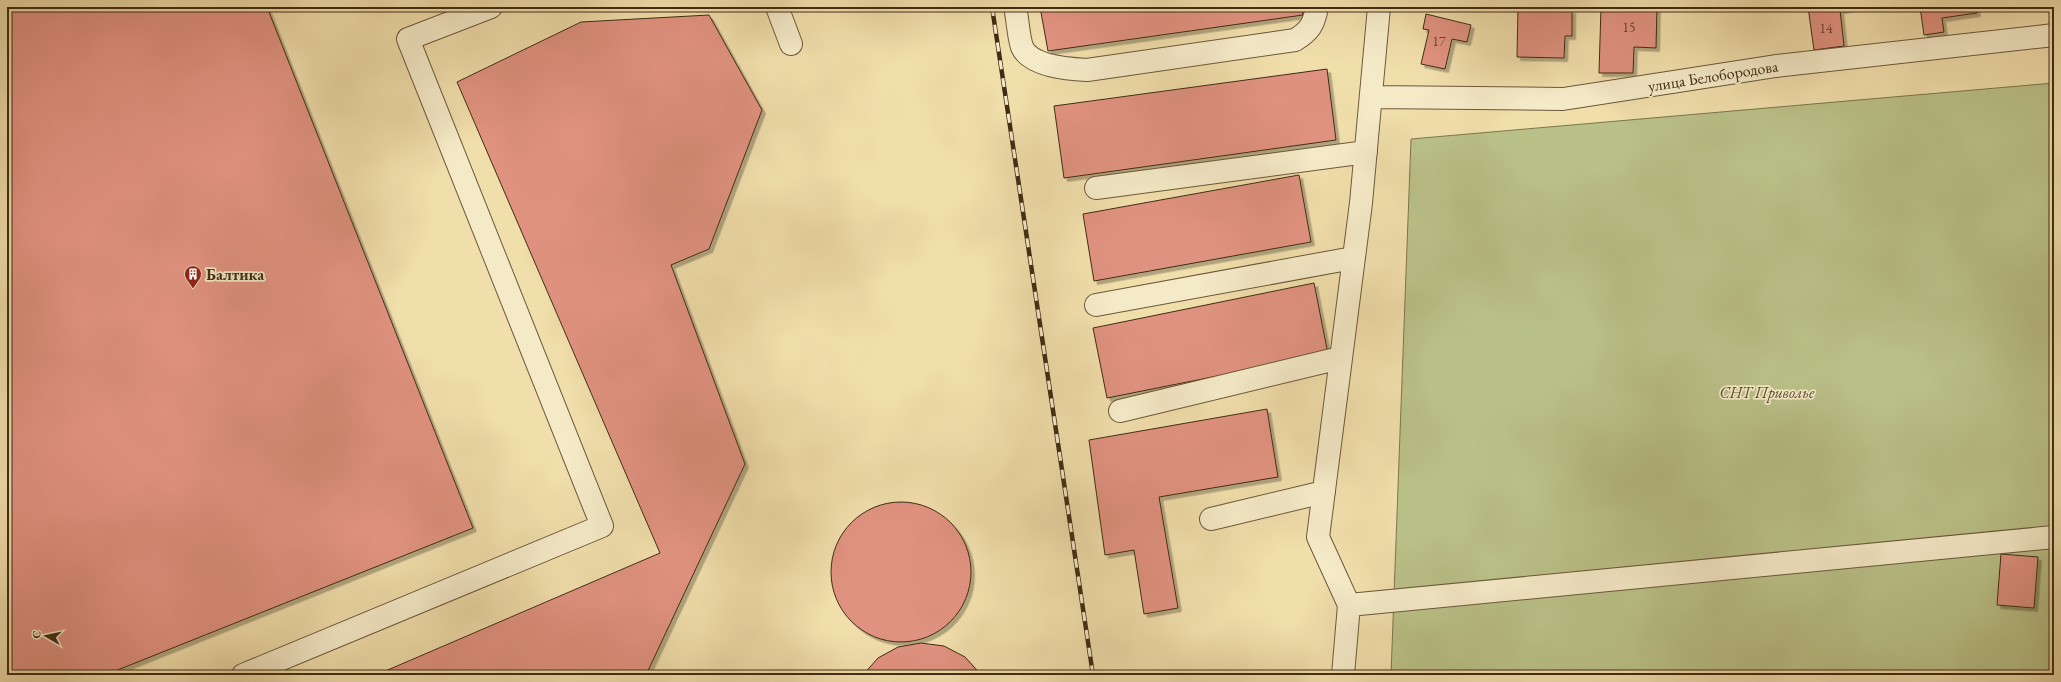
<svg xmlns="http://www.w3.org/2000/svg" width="2061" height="682" viewBox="0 0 2061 682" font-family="'EB Garamond',serif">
  <defs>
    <filter id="shadow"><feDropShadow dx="3.5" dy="3.5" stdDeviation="0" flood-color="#0004"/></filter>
  </defs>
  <rect width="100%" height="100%" fill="#f0deab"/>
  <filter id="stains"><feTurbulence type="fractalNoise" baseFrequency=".005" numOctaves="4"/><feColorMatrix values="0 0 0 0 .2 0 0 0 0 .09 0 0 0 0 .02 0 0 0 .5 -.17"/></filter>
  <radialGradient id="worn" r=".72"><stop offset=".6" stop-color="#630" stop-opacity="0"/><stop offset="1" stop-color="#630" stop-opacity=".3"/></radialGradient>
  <path fill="#bac188" stroke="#7d764e" d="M2054 83V675H1391L1411 139Z"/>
  <path fill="#e09280" stroke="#402c15" filter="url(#shadow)" d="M7 7H267L473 528 105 675H7Z
    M1040 7H1302L1303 15 1048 51Z
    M1518 7H1565V10H1572V36H1565L1564 58 1517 57Z
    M1601 7H1657L1656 48 1634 47 1633 73H1599Z
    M1808 7H1858L1840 10 1844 46 1814 50Z
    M1920 7H1976L1977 13 1942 18 1944 32 1924 35Z
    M1426 14 1471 25 1467 42 1452 39 1445 69 1421 64 1429 30 1423 29Z
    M709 15 762 110 709 249 671 265 745 464 646 675H376L660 553 457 82 581 22Z
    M1327 69 1336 140 1064 178 1054 106Z
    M1299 175 1311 242 1094 281 1083 214Z
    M1314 283 1328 354 1107 398 1093 328Z
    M1267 409 1278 477 1159 497 1178 608 1144 614 1134 550 1105 555 1089 440Z
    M831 572a70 70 0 1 1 140 0a70 70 0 1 1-140 0Z
    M2001 554 2038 557 2034 608 1997 605Z
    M921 643 944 646 965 657 981 675H863L878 658 898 647Z"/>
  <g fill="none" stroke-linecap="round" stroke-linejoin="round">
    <g stroke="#6c583a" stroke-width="24">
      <path id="minor" d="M777 7 791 44
        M1015 7C1018 20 1018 35 1022 47 1030 66 1069 69 1087 70L1295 40C1310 31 1314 24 1317 7
        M1372 97 1563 99 1776 66 2054 35
        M1096 188 1366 152
        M1096 305 1353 258
        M1120 411 1340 358
        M1211 519 1324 492
        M1349 605 2054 537
        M243 675 602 526 408 39 491 7
        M1343 675 1349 605 1318 537 1361 203 1379 7"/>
    </g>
    <use href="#minor" stroke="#f5eac8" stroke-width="22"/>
    <g stroke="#402c15" stroke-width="4.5">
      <path id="rail" d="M992 7 1093 675"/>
    </g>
    <use href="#rail" stroke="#f5eac8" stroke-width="3" stroke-dasharray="9" stroke-linecap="butt"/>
  </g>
  <defs>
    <g id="building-pin" transform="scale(0.9)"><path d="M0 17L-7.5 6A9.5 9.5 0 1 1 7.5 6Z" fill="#8f2418" stroke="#f5eac8"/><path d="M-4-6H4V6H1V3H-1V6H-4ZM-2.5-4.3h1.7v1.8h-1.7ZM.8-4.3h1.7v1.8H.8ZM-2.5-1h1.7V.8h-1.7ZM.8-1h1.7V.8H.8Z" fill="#fff"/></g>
  </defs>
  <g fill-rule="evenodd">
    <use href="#building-pin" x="193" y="274"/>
  </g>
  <g text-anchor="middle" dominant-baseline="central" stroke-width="3.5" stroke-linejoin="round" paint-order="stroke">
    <g font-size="14" fill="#684630">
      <text x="1629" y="27">15</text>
      <text x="1826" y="28">14</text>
      <text x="1439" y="41">17</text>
    </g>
    <g font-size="16" fill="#402c15" stroke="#f5eac8">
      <text transform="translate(1713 76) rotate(-9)">улица Белобородова</text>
    </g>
    <g font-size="16" font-weight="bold" fill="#402c15" stroke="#f5eac8" text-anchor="start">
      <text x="206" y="274">Балтика</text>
    </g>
    <g font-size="16" font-style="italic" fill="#584a2c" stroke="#f5eac8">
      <text x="1767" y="392">СНТ Приволье</text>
    </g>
  </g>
  <rect width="2061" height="682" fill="none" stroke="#f0deab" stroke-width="24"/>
  <rect x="8" y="8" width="2045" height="666" fill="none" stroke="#402c15" stroke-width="2"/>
  <rect x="12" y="12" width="2037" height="658" fill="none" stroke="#402c15"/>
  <g transform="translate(46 636) rotate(279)" stroke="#f5eac8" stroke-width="3" paint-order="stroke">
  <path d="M0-3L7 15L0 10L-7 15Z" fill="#402c15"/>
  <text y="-6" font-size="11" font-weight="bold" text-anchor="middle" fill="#402c15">С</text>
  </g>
  <rect width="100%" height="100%" filter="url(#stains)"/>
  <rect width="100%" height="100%" fill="url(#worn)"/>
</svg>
